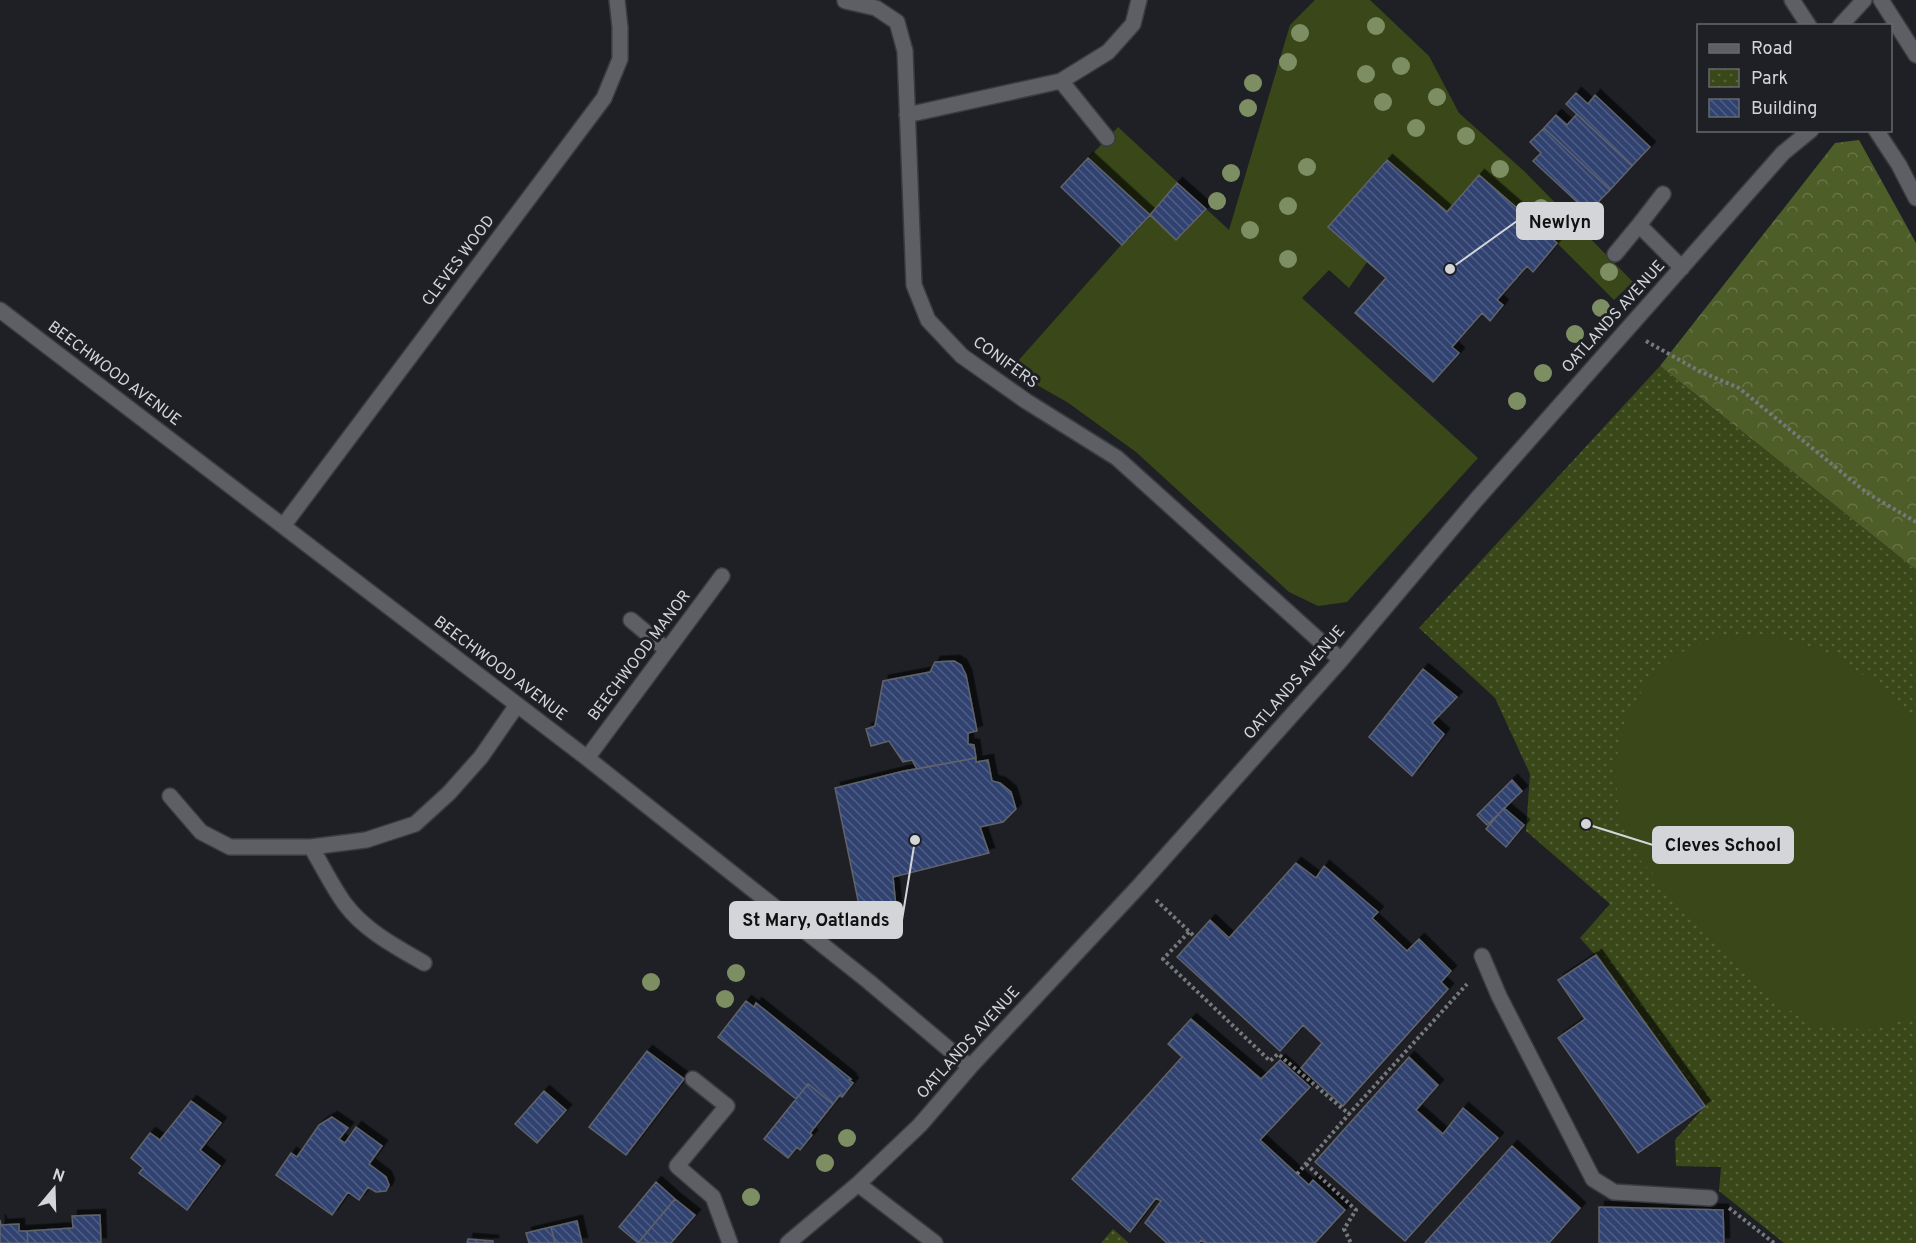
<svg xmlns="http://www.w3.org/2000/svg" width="1916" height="1243" viewBox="0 0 1916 1243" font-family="Overpass,sans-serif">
  <defs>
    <pattern id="forest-crowns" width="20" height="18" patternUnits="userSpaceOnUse" patternTransform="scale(1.5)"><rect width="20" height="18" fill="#4e5e29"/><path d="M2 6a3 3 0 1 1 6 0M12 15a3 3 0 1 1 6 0" fill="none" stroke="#677447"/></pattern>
    <pattern id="park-dots" width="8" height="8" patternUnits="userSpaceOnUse" patternTransform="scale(1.5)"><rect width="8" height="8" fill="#3a4819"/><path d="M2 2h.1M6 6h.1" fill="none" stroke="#56623a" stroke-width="1.8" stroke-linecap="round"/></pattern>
    <pattern id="building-back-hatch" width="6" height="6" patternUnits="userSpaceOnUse" patternTransform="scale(1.5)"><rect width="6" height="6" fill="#304370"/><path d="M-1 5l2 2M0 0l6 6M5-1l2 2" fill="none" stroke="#4d5d84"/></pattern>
    <filter id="shadow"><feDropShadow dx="5.5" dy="-5.5" stdDeviation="0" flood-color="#0009"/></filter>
  </defs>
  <rect width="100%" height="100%" fill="#1e2025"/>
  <path fill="url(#forest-crowns)" d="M1859 140 1916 243V570L1660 366 1835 143Z"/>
  <path fill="url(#park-dots)" d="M1660 366 1916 570V1243H1784L1719 1191 1721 1167 1676 1166 1675 1140 1705 1106 1596 956 1580 938 1610 904 1526 831 1530 774 1495 698 1419 628Z
    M1113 1229 1129 1243H1101Z"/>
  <path fill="#3a4819" d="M1315 0H1370L1429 56 1459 113 1524 171 1633 282 1614 300 1557 243 1479 175 1447 212 1386 160 1328 227 1367 262 1349 288 1329 270 1302 298 1478 458 1347 602 1318 606 1289 592 1136 452 1067 402 1010 370 1121 245 1061 187 1118 127 1229 230 1290 25Z
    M1771 634 1803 644 1842 659 1860 677 1868 670 1916 721V1015L1912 1017 1868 1030 1813 1024 1769 998 1640 860 1619 816 1615 765 1624 723 1649 678 1680 653 1720 636Z"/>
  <path fill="url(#building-back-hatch)" stroke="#606369" stroke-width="1.5" filter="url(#shadow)" d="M1576 93 1588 104 1595 95 1650 147 1632 166 1566 104Z
    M1577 114 1632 166 1610 190 1544 128 1556 115 1567 125Z
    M1544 128 1610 190 1588 212 1533 161 1541 153 1530 142Z
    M1088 158 1150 215 1122 245 1061 187Z
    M1387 160 1447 212 1479 175 1557 243 1533 272 1527 266 1497 300 1503 305 1490 321 1482 313 1452 347 1459 353 1433 382 1355 313 1386 278 1328 227Z
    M1177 183 1206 209 1176 240 1150 215Z
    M954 661 961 665 966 675 977 731 968 733V744L974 745 976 758 917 769 912 760 903 762 889 741 871 746 866 729 875 726 883 681 930 672 935 662Z
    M1423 669 1457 697 1432 723 1444 734 1412 776 1369 737Z
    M976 758V762L988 760 992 781 1000 783 1011 792 1016 809 1003 822 980 827 989 853 893 877 896 907 861 915 835 788 904 771Z
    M1512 780 1522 791 1487 825 1477 815Z
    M1504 808 1524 825 1506 847 1486 829Z
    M1296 863 1316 878 1324 866 1378 912 1372 918 1407 951 1419 939 1451 971 1441 982 1448 989 1343 1106 1301 1068 1322 1043 1303 1025 1280 1051 1177 957 1210 920 1229 938Z
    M1596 955 1705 1106 1638 1153 1558 1038 1585 1019 1558 980Z
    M746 1001 754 1007 756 1003 851 1079 849 1080 853 1083 842 1097 840 1095 833 1104 808 1084 796 1099 718 1037Z
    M1191 1019 1261 1079 1280 1060 1310 1087 1260 1140 1309 1185 1313 1180 1345 1210 1315 1243H1205L1201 1240 1199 1243H1167L1145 1223 1161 1201 1156 1198 1130 1232 1072 1179 1182 1057 1168 1044Z
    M647 1051 684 1079 626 1155 589 1127Z
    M1409 1057 1438 1085 1416 1110 1443 1134 1463 1108 1498 1138 1405 1241 1315 1162Z
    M808 1084 833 1104 810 1133 812 1135 800 1150 797 1147 788 1158 764 1139Z
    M544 1091 566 1110 537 1143 515 1124Z
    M191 1101 221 1123 200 1150 220 1166 187 1210 139 1173 143 1168 131 1158 150 1133 160 1140Z
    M332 1117 348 1128 339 1139 345 1143 356 1127 382 1146 369 1164 386 1177 389 1185 386 1191 376 1192 368 1187 359 1200 348 1192 332 1215 276 1175 291 1153 297 1157 319 1125Z
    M1512 1146 1580 1208 1549 1243H1425Z
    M656 1182 675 1199 638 1243 619 1227Z
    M675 1199 695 1215 671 1243H638Z
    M1599 1207 1723 1210 1724 1243H1599Z
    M100 1215 101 1243H28L27 1231 73 1228 72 1216Z
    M0 1220 1 1225 19 1224V1231H27L28 1243H0Z
    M577 1221 582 1243H555L551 1227Z
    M551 1227 555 1243H529L526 1233Z
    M468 1239 493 1241V1243H467Z"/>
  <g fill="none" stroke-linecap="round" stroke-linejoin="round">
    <g stroke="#393b3e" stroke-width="18">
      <path id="minor" d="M1792 0 1809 26
        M1881 0 1916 55
        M845 1 876 8 897 22 905 51 914 285 928 320 962 356 1026 401 1117 458 1341 660
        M1840 26 1864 0
        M1061 81 1107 138
        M907 115 1061 81 1108 52 1133 24 1139 0
        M1876 130 1899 165 1916 198
        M1663 194 1639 225 1682 268
        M1615 254 1639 225
        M0 310 587 758 868 981 970 1067
        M283 526 604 98 620 59V27L617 0
        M631 620 667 650
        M587 758 722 576
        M170 796 201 832 230 847H311L366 840 415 824 449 793 481 757 517 705
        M311 847C322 865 332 886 345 904 364 930 396 947 424 963
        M1482 956 1499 996 1593 1179 1614 1192 1710 1198
        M693 1079 727 1106 677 1166 713 1197 730 1243
        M858 1184 935 1243
        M788 1243 858 1184 920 1125 970 1067 1140 885 1341 660 1476 500 1783 153 1811 130"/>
    </g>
    <path stroke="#76787c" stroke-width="4" stroke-dasharray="3 3" stroke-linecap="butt" d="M1646 341 1699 371 1739 388 1867 493 1916 522
      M1156 900 1195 937
      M1189 932 1163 959 1270 1061 1278 1054 1349 1114 1467 984
      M1306 1164 1356 1210 1344 1229 1351 1243
      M1297 1174 1349 1114
      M1729 1208 1774 1243"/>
    <use href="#minor" stroke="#5d5f65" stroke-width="15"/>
  </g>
  <g fill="#7e8e63">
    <circle cx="1376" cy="26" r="9"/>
    <circle cx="1300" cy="33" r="9"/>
    <circle cx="1288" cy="62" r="9"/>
    <circle cx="1401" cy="66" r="9"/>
    <circle cx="1366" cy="74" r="9"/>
    <circle cx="1253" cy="83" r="9"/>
    <circle cx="1437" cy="97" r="9"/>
    <circle cx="1383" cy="102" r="9"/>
    <circle cx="1248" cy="108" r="9"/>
    <circle cx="1416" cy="128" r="9"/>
    <circle cx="1466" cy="136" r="9"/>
    <circle cx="1307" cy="167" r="9"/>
    <circle cx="1500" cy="169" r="9"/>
    <circle cx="1231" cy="173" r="9"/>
    <circle cx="1217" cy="201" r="9"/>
    <circle cx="1288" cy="206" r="9"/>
    <circle cx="1541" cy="208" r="9"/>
    <circle cx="1250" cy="230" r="9"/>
    <circle cx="1288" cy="259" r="9"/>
    <circle cx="1609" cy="272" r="9"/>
    <circle cx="1601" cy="308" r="9"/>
    <circle cx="1575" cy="334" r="9"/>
    <circle cx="1543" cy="373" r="9"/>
    <circle cx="1517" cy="401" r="9"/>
    <circle cx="736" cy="973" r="9"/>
    <circle cx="651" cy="982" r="9"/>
    <circle cx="725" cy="999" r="9"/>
    <circle cx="847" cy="1138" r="9"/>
    <circle cx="825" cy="1163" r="9"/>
    <circle cx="751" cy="1197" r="9"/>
  </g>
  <g text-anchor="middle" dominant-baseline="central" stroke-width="6" stroke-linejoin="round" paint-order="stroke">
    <g font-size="16" fill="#d3d5d8" stroke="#1e2025">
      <text transform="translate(459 261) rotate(-53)">CLEVES WOOD</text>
      <text transform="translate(1614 317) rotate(-48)">OATLANDS AVENUE</text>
      <text transform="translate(1005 363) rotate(36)">CONIFERS</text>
      <text transform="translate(114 374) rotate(37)">BEECHWOOD AVENUE</text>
      <text transform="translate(640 656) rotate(-53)">BEECHWOOD MANOR</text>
      <text transform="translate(500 669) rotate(37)">BEECHWOOD AVENUE</text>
      <text transform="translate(1295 683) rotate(-49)">OATLANDS AVENUE</text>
      <text transform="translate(969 1043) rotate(-48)">OATLANDS AVENUE</text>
    </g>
  </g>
  <path fill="none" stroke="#d3d5d8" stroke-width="2" d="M1450 269L1517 221M1586 824L1653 845M915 840L902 920"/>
  <g fill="#d3d5d8" stroke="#1e2025" stroke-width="2">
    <circle cx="1450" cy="269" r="6"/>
    <circle cx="1586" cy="824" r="6"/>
    <circle cx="915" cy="840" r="6"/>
  </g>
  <g fill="#d3d5d8" stroke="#d3d5d8" stroke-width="2">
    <rect x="1517" y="203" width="86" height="36" rx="6"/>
    <rect x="1653" y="827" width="140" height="36" rx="6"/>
    <rect x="730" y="902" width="172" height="36" rx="6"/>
  </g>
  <g font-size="18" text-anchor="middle" font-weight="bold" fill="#111">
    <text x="1560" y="228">Newlyn</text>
    <text x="1723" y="851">Cleves School</text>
    <text x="816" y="926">St Mary, Oatlands</text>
  </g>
  <rect x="1697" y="24" width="195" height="108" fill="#1e2025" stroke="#66686d" stroke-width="1.5"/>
  <rect x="1709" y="44" width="30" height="9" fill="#5d5f65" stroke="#66686d" stroke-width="1.5"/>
  <text x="1751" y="54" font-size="18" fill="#d3d5d8">Road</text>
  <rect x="1709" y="69" width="30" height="18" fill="url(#park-dots)" stroke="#66686d" stroke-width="1.5"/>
  <text x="1751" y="84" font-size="18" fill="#d3d5d8">Park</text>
  <rect x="1709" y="99" width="30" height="18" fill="url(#building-back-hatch)" stroke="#66686d" stroke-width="1.5"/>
  <text x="1751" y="114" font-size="18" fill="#d3d5d8">Building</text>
  <g transform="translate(54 1189) rotate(19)" stroke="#1e2025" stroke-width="4.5" paint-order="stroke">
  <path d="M0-4.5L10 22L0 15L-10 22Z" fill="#d3d5d8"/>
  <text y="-9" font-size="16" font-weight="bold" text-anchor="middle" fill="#d3d5d8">N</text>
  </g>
</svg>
